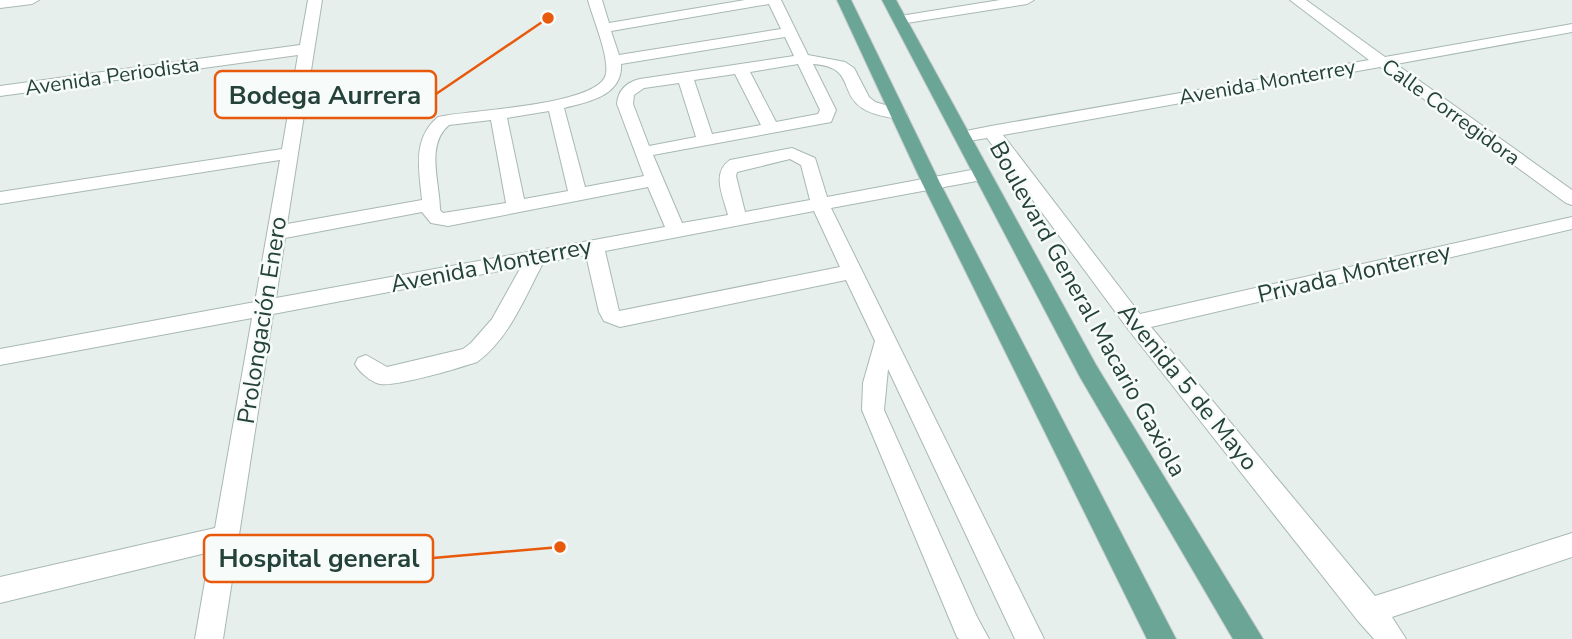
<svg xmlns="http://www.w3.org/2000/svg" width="1572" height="639" viewBox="0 0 1572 639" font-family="'Nunito Sans',sans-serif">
  <rect width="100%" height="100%" fill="#e6efeb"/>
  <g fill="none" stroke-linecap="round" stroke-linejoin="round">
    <g stroke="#a8b8b2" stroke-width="2">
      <path id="minor" d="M0 0H39L32 4 0 8Z
        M308 0H322L287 224 422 200C419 169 412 139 438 117 467 110 600 106 606 74 609 55 593 19 588 0H602L609 23 745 0H781L808 55 845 62 854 68 869 97 875 102 905 111 907 114 899 119C887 117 873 115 862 108 838 91 855 67 813 64L836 110 831 122 653 155 682 223 728 215C723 196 711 173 730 160L792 148 815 158 827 197 982 168 988 170 991 174 988 178 982 180 831 208 1044 639H1015L888 369 884 410 977 617 989 639H959L957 637 862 410 863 383 875 341 846 280 620 327 604 321 599 312 586 255 543 263C525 297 509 339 477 362 459 368 396 387 380 384 371 382 359 372 355 364L358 358 366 355 387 367 463 349 471 343 492 319 521 267 273 314 223 639H195L210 552 0 603V577L215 528 252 318 0 365V349L255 302 280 160 0 204V192L282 149 298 55 0 96V86L300 45ZM769 4 781 29 619 55 611 31ZM785 37 794 56 640 79C627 82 618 90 617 104L644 176 585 187 564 108C588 102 623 96 621 64ZM798 64 820 110 818 114 776 122 750 72ZM735 74 761 125 712 134 694 80ZM679 83 696 137 649 146 633 104 634 95 644 88ZM549 111 568 191 524 199 507 118ZM491 120 506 203 443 213 440 210C440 183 425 145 449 125ZM790 159 801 165 810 200 745 212 736 176 737 172ZM648 187 665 227 276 298 285 238 422 212 431 223 448 226ZM814 211 840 267 619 311 605 251Z
        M1000 0H1034L1027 4 900 24 893 20 900 16Z
        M1290 0H1306L1385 57 1572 24V32L1396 64 1572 190V205L1566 203 1380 67 1003 135 1140 314 1572 217V229L1151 327 1375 596 1572 533V557L1392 617 1406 639H1374L1358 621 1128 329 987 138 962 142 954 137 956 133 991 126 1369 60Z"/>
    </g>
    <g stroke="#c2cac8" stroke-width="2">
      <path id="major" d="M837 0H851L940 183 1176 639H1147L922 183Z
        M882 0H896L1096 365 1263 639H1233L1080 377Z"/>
    </g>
    <use href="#minor" fill="#fff" fill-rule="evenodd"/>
    <use href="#major" fill="#6aa596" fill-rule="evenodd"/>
  </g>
  <g text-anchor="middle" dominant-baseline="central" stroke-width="5" stroke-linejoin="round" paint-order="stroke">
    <g font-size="21" fill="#24423a" stroke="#f7fbf9">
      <text transform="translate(112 76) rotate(-8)">Avenida Periodista</text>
      <text transform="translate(1267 82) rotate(-10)">Avenida Monterrey</text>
      <text transform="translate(1451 112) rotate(36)">Calle Corregidora</text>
    </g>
    <g font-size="24" fill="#24423a" stroke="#f7fbf9">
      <text transform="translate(491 265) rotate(-11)">Avenida Monterrey</text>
      <text transform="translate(1354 273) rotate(-13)">Privada Monterrey</text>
      <text transform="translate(1088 309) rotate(61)">Boulevard General Macario Gaxiola</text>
      <text transform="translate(262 320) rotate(-81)">Prolongación Enero</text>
      <text transform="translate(1188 387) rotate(51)">Avenida 5 de Mayo</text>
    </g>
  </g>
  <path fill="none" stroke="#e8590c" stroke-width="2.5" d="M548 18L436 94M560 547L433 558"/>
  <g fill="#e8590c" stroke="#f7fbf9" stroke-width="2.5">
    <circle cx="548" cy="18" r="7"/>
    <circle cx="560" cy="547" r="7"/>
  </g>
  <g fill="#f7fbf9" stroke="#e8590c" stroke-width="2.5">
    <rect x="215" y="71" width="221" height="47" rx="7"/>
    <rect x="204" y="535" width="229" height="47" rx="7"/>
  </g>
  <g font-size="26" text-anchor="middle" font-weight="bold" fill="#24423a">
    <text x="325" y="104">Bodega Aurrera</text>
    <text x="319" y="567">Hospital general</text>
  </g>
</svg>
